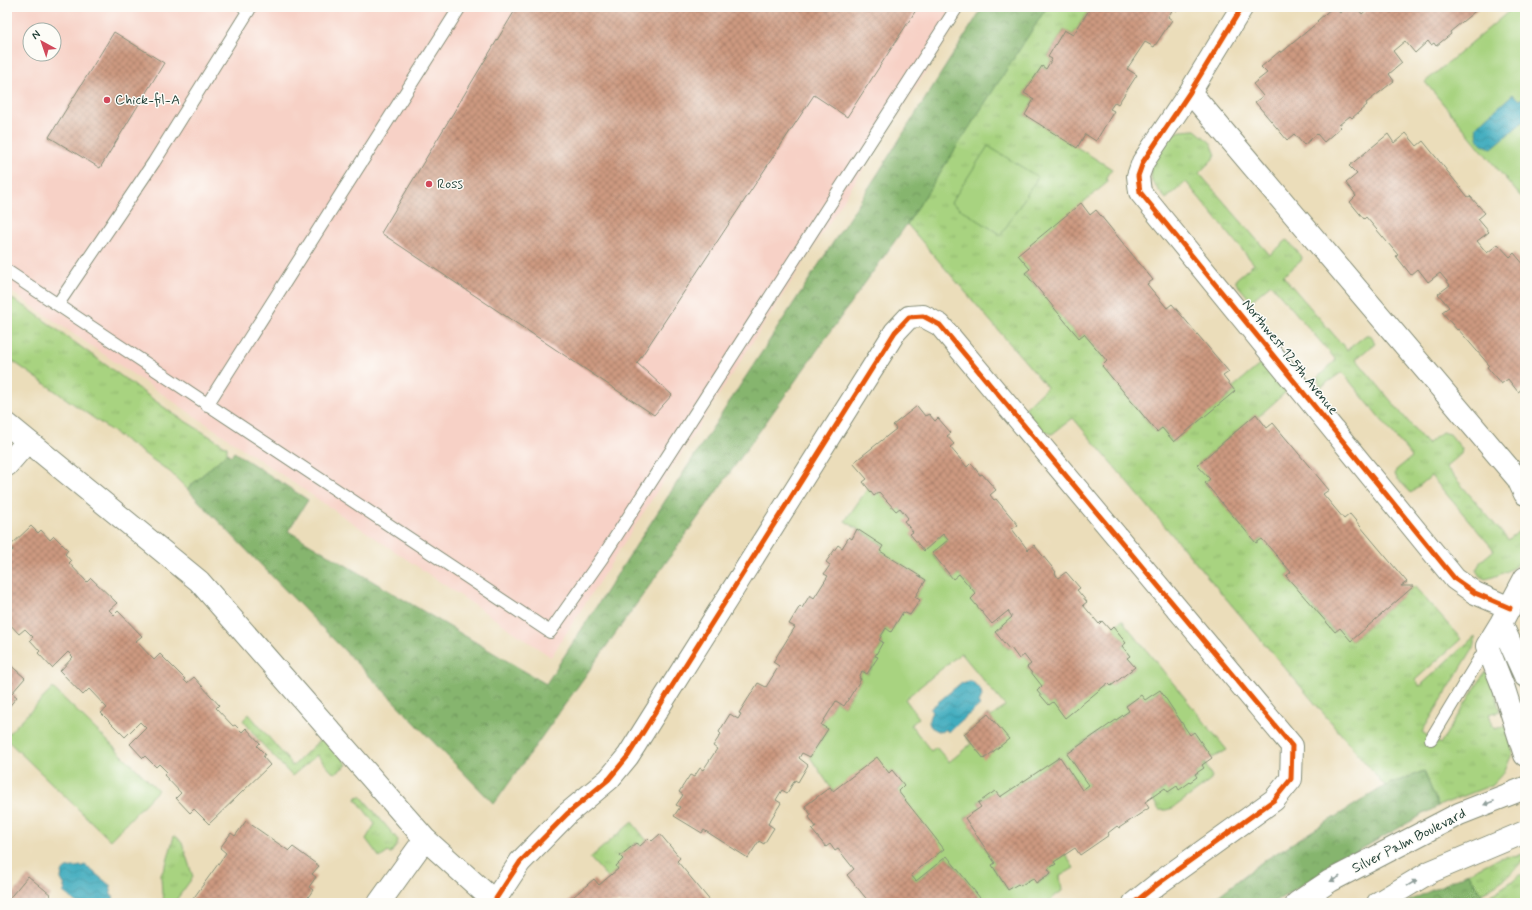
<svg xmlns="http://www.w3.org/2000/svg" width="1532" height="910" viewBox="0 0 1532 910" font-family="Mynerve,sans-serif">
  <defs>
    <pattern id="grass-tufts" width="24" height="20" patternUnits="userSpaceOnUse"><rect width="24" height="20" fill="#a8d380"/><path d="M3 7l-1-3M5 7V3M7 7l1-3M15 17l-1-3M17 17v-4M19 17l1-3" fill="none" stroke="#90b66f"/></pattern>
    <pattern id="forest-crowns" width="20" height="18" patternUnits="userSpaceOnUse"><rect width="20" height="18" fill="#86b56e"/><path d="M2 6a3 3 0 1 1 6 0M12 15a3 3 0 1 1 6 0" fill="none" stroke="#6d945b"/></pattern>
    <pattern id="water-waves" width="16" height="10" patternUnits="userSpaceOnUse"><rect width="16" height="10" fill="#40acbe"/><path d="M0 5q4-4 8 0t8 0" fill="none" stroke="#358d9b"/></pattern>
    <pattern id="building-cross-hatch" width="8" height="8" patternUnits="userSpaceOnUse"><rect width="8" height="8" fill="#cd9980"/><path d="M0 0l8 8M0 8l8-8" fill="none" stroke="#a67e6a"/></pattern>
  </defs>
  <rect width="100%" height="100%" fill="#fdfcf7"/>
  <filter id="ink" filterUnits="userSpaceOnUse"><feTurbulence type="fractalNoise" baseFrequency=".025" numOctaves="2"/><feDisplacementMap in="SourceGraphic" scale="8" xChannelSelector="R" yChannelSelector="G"/><feConvolveMatrix kernelMatrix="1 2 1 2 8 2 1 2 1" color-interpolation-filters="sRGB"/></filter>
  <filter id="wash" filterUnits="userSpaceOnUse"><feTurbulence type="fractalNoise" baseFrequency=".012" numOctaves="4" result="noise"/><feDisplacementMap in="SourceGraphic" scale="16" xChannelSelector="R" yChannelSelector="G"/><feGaussianBlur stdDeviation="0.9" result="paint"/><feColorMatrix in="noise" values="0 0 0 0 0 0 0 0 0 0 0 0 0 0 0 0 0 1.4 0 .05"/><feComposite in="paint" operator="in"/></filter>
  <g filter="url(#wash)">
    <rect width="100%" height="100%" fill="#ebddba"/>
    <path fill="#f7d1c6" fill-rule="evenodd" d="M7 7H967L551 657 7 289ZM30 30H54V54H30Z"/>
    <path fill="url(#grass-tufts)" stroke="#64885a" d="M1045 7H1091L1073 35 1064 30 1048 56 1052 59 1046 69 1042 66 1024 93 1034 99 1025 115 1112 169 1106 179 1108 182 1019 255 1030 269 1025 274 1079 338 1084 334 1107 361 1102 366 1156 432 1162 428 1173 442 1235 391 1232 388 1263 362 1287 391 1258 417 1255 415 1198 464 1210 479 1205 483 1256 543 1262 539 1291 572 1286 576 1334 632 1340 628 1351 641 1414 586 1461 639 1415 680 1420 686 1475 636V645L1422 732 1440 744 1485 672 1491 676 1500 711 1489 714 1494 729 1506 726 1513 752 1504 772 1492 785 1438 806 1424 771 1385 786 1073 418 1052 434 1038 429 1026 414V407L1047 387 907 224Z
      M1195 130 1211 143 1216 155 1212 160 1199 173 1270 255 1287 240 1302 257 1301 261 1283 276 1347 350 1366 335H1370L1375 343 1356 359 1427 444 1442 432 1450 434 1462 449 1461 454 1446 467 1508 540 1524 527 1525 529C1525 536 1527 547 1525 555 1521 567 1496 577 1485 579L1479 575 1476 570 1481 561 1494 550 1431 476 1411 493 1396 477 1395 473 1396 470 1412 457 1342 372 1321 387 1317 378 1336 360 1271 284 1251 301 1236 283V279L1254 264 1186 182 1166 199 1152 182 1150 165 1168 136 1181 131Z
      M7 296 26 307 172 413 227 447V453L187 489 170 472 7 357Z
      M1524 620H1525V662L1519 642Z
      M249 714 293 766 327 733 347 765 335 773 332 772 317 755 292 776 262 744 243 720Z
      M1205 763 1212 777 1210 781 1173 808 1166 810H1159L1152 798 1165 788 1177 786 1179 789 1197 778 1195 774 1204 768 1202 765Z
      M361 796 398 840 397 845 390 854 388 852 380 858 366 839 375 824 356 799 357 797Z
      M632 822 647 841 640 846 636 843 620 856 623 859 616 866 618 869 608 878 590 858Z
      M174 836 177 837 182 843 193 877 174 903H165L162 894 161 875 167 862Z
      M1525 854C1520 870 1496 886 1481 893L1468 873 1499 858Z
      M1520 874 1525 877V902L1487 903 1485 899 1511 882Z"/>
    <path fill="url(#forest-crowns)" stroke="#527951" d="M983 7H1047L907 224 494 804 187 489 227 453 231 456 234 452 308 500 288 531 546 684 877 175Z
      M1424 771 1438 806 1349 856 1273 903H1209L1262 862 1385 786Z
      M1468 873 1487 903H1405Z"/>
    <path fill="#a8d380" stroke="#64885a" fill-rule="evenodd" d="M1514 7H1525V202L1425 82Z
      M988 146 1038 177 1001 235 951 203Z
      M868 488 874 496 879 492 896 511 900 508 908 518 913 532 911 534 924 550 943 534 948 540 932 554 953 579 959 574 976 594 971 599 992 624 1008 611 1012 617 995 632 1008 649 1011 648 1024 655 1031 664 1027 667 1042 686 1037 691 1049 705 1053 702 1065 717 1108 683 1111 686 1135 667 1127 658 1122 646 1126 643 1113 627 1122 620 1227 750 1212 758 1194 732 1190 735 1160 690 1145 700 1141 695 1126 705 1129 711 1067 753 1089 785 1082 790 1060 757 1000 797 995 791 978 802 981 807 965 818 995 863 992 866 1008 890 1018 884 1020 886 1033 878 1037 883 1051 874 1048 869 1056 864 1054 862 1065 854 1074 868 1060 876 1062 891 1046 903H984L947 856 916 881 911 875 943 849 898 791 904 785 892 770 889 773 833 791 810 757 828 729 821 725 836 701 844 706 861 679 859 678 862 671 868 674 878 658 875 656 883 643 879 640 886 628 891 631 903 612 910 615 920 600 915 597 926 580 880 551 883 545 845 521ZM961 653 1005 706 991 717 988 714 964 734 971 744 949 762 936 747 931 751 911 725 919 718 905 699Z
      M53 688 158 790 110 840 7 740V735Z"/>
    <path fill="url(#water-waves)" stroke="#307479" d="M1513 94 1519 100 1522 98 1525 100V120L1492 148C1477 144 1479 140 1476 127Z
      M967 681H972L981 690 982 696 978 703 980 705 948 732 946 729 942 732C929 730 926 722 932 712L930 709 962 682 964 684Z
      M85 865 112 887 110 889 112 891 110 893 113 896 114 903H77L63 892 66 889 63 887 65 886 61 879C62 863 72 869 80 866L82 867Z"/>
    <g id="blocks">
      <path fill="url(#building-cross-hatch)" d="M517 7H918L847 117 814 95 637 363 672 395 654 415 381 233Z
        M1091 7H1180L1177 11 1173 9 1168 17 1172 20 1154 47 1145 42 1127 69 1137 75 1118 104 1115 102 1110 109 1114 111 1096 141 1085 134 1077 148 1025 115 1034 99 1024 93 1042 66 1046 69 1052 59 1048 57 1064 30 1073 35Z
        M1333 7 1340 13 1347 7H1357L1362 14 1370 7H1480L1450 32 1451 34 1436 46 1434 43 1431 45 1428 41 1415 53 1405 41 1393 51 1402 63 1389 74 1394 81 1366 103 1367 105 1352 118 1350 116 1339 125 1341 127 1324 142 1317 134 1304 145 1294 134 1287 140 1255 102 1263 96 1253 84 1267 73 1261 67 1280 51 1281 53 1318 22 1317 21Z
        M114 32 164 63 100 168 49 137Z
        M1406 133 1417 146 1423 141 1468 197 1470 196 1485 213 1478 219 1489 232 1477 241 1487 253 1498 244 1510 257 1514 253 1525 266V387L1518 392 1508 379 1501 384 1487 367 1489 365 1458 329 1457 330 1442 312 1449 307 1438 294 1450 285 1440 273 1428 282 1418 269 1411 275 1396 256 1398 255 1366 217 1364 219 1350 202 1356 196 1346 183 1357 174 1349 166 1388 134 1394 143Z
        M1081 203 1090 215 1096 210 1153 280 1147 284 1167 308 1172 304 1229 372 1223 376 1235 391 1174 442 1162 428 1157 432 1102 366 1107 361 1084 334 1079 338 1025 273 1030 269 1018 255Z
        M917 406 925 416 929 414 935 421 938 418 951 433 947 436 954 444 950 447 967 467 971 463 980 475 982 474 996 490 990 495 994 500 996 499 1018 525 1012 529 1028 550 1034 545 1056 572 1055 573 1058 578 1066 572 1080 588 1077 590 1087 602 1083 605 1099 624 1102 621 1110 630 1113 627 1126 643 1122 646 1130 656 1127 658 1135 667 1111 686 1108 683 1065 718 1053 702 1049 705 1037 691 1042 686 1027 667 1031 664 1024 655 1019 659 1011 648 1009 649 995 632 1012 617 1008 611 992 624 971 599 976 594 959 574 953 579 932 553 948 540 943 534 924 551 910 534 913 532 904 521 908 518 900 508 896 511 879 492 874 496 863 482 867 479 853 463 896 429 893 425Z
        M1256 414 1267 428 1273 423 1329 490 1323 494 1344 519 1350 514 1407 582 1401 586H1414L1351 641 1340 628 1335 632 1286 576 1291 572 1262 539 1256 543 1205 483 1210 479 1197 465Z
        M31 526 38 533 41 530 50 540 54 536 68 550 65 554 71 561 69 563 87 582 91 578 117 603 109 610 114 615 118 611 142 636 136 641 154 660 160 654 185 679 184 680 187 683 194 677 219 705 216 708 233 726 235 725 242 732 246 728 260 743 257 746 265 754 263 757 270 765 209 824 194 809 190 813 176 798 181 793 164 775 167 772 159 764 156 767 145 756 143 758 130 744 146 728 140 722 125 737 101 713 107 708 89 689 83 695 60 671 73 657 68 652 52 668 38 653 40 651 30 640 33 637 25 629 19 634 7 621V556L13 550 9 547Z
        M857 529 883 546 880 551 926 580 915 597 920 600 910 615 903 612 891 632 886 628 879 640 883 642 875 656 878 657 867 674 862 671 859 678 861 679 844 706 836 701 821 725 828 729 810 757 802 753 799 758 808 765 798 782 795 780 787 793 782 790 776 800 781 803 768 824 774 828 764 844 759 841 748 858 704 830 702 833 674 816 680 807 676 805 683 795 679 792 690 775 694 777 700 768 703 770 717 749 713 746 721 734 719 732 730 714 738 719 741 714 739 713 758 683 766 687 779 666 773 662 795 627 789 624 800 606 802 608 810 595 814 598 828 576 824 574 830 565 826 562 838 545 842 548 849 537 852 539Z
        M7 662 25 678 12 693 17 697 7 709Z
        M1160 690 1190 735 1194 732 1212 758 1202 765 1204 768 1195 774 1197 777 1179 790 1177 786 1168 792 1165 788 1145 802 1149 808 1119 828 1117 826 1108 833 1109 835 1080 855 1075 848 1054 862 1056 864 1048 869 1051 873 1036 883 1033 878 1020 886 1018 884 1008 890 992 865 995 863 965 818 981 807 978 803 995 791 1000 797 1060 757 1082 790 1089 785 1067 754 1129 711 1126 706 1141 695 1145 700Z
        M988 714 1009 739 984 759 964 734Z
        M877 757 889 773 892 770 904 785 898 791 944 849 911 875 916 881 947 856 984 903H872L870 901 869 902 847 875 854 869 838 849 835 851 830 844 826 847 812 830 816 827 809 817 811 815 805 806 830 787 833 791Z
        M246 821 289 851 293 847 319 866 312 874 316 877 309 887 313 890 304 903H190L226 853 220 848 231 833 235 836Z
        M660 834 680 858 677 861 712 903H568L567 902 594 879 599 885 618 869 616 866 623 859 620 856 636 843 640 846 649 838 652 841Z
        M28 876 51 895 44 903H7V901Z"/>
    </g>
  </g>
  <g filter="url(#ink)">
    <use href="#blocks" fill-opacity="0" stroke="#858d77" stroke-width="1"/>
    <g fill="none" stroke-linecap="round" stroke-linejoin="round">
      <g stroke="#858d77" stroke-width="14">
        <path id="service" d="M7 271 550 632 602 558 957 7
          M58 304 154 162 249 10 244 7
          M207 405 460 7
          M1431 739 1487 646"/>
      </g>
      <g stroke="#858d77" stroke-width="24">
        <path id="minor" d="M1242 7 1190 92 1143 162 1138 176 1140 192 1455 579 1475 593 1510 608
          M1190 92 1518 479 1525 494
          M7 424 199 581 425 839 379 903
          M7 465 27 442
          M1525 578 1501 623 1487 646 1504 689 1525 755
          M1501 623 1525 676
          M425 839 494 901
          M493 903 520 862 567 814 609 779 628 756 895 332 909 317 923 316 940 325 1292 746 1291 779 1274 800 1159 883 1134 903"/>
      </g>
      <g stroke="#858d77" stroke-width="24">
        <path id="tertiary" d="M1297 903 1330 881 1459 814 1525 788
          M1378 903 1430 872 1525 832"/>
      </g>
      <use href="#service" stroke="#fff" stroke-width="12"/>
      <use href="#minor" stroke="#fff" stroke-width="22"/>
      <use href="#tertiary" stroke="#fff" stroke-width="22"/>
      <g stroke="#fdfcf7" stroke-width="8">
        <path id="cycleway" d="M1242 7 1190 92 1143 162 1138 176 1140 192 1455 579 1475 593 1510 608
          M493 903 520 862 567 814 609 779 628 756 895 332 909 317 923 316 940 325 1292 746 1291 779 1274 800 1159 883 1134 903"/>
      </g>
      <use href="#cycleway" stroke="#e8590c" stroke-width="5"/>
    </g>
    <defs><path id="oneway-solid" d="M-6-.8H1V-3.2L6.5 0L1 3.2V.8H-6Z"/></defs>
    <g fill="#8f9e9a">
      <use href="#oneway-solid" transform="translate(1489 803) rotate(159)"/>
      <use href="#oneway-solid" transform="translate(1335 879) rotate(152)"/>
      <use href="#oneway-solid" transform="translate(1412 883) rotate(-31)"/>
    </g>
  </g>
  <g fill="#d1495b" stroke="#fdfcf7" stroke-width="1.5">
    <circle cx="107" cy="100" r="4"/>
    <circle cx="429" cy="184" r="4"/>
  </g>
  <g text-anchor="middle" dominant-baseline="central" stroke-width="3" stroke-linejoin="round" paint-order="stroke">
    <g font-size="14" fill="#1f3d34" stroke="#fdfcf7" text-anchor="start">
      <text x="115" y="100">Chick-fil-A</text>
      <text x="437" y="184">Ross</text>
    </g>
    <g font-size="14" fill="#1f3d34" stroke="#fdfcf7">
      <text transform="translate(1290 357) rotate(51)">Northwest 125th Avenue</text>
      <text transform="translate(1409 841) rotate(-27)">Silver Palm Boulevard</text>
    </g>
  </g>
  <rect width="1532" height="910" fill="none" stroke="#fdfcf7" stroke-width="24"/>
  <g transform="translate(42 42) rotate(320)"><circle r="19" fill="#fdfcf7" stroke="#a4b0a9"/>
  <path d="M0-3L7 15L0 10L-7 15Z" fill="#d1495b"/>
  <text y="-6" font-size="11" font-weight="bold" text-anchor="middle" fill="#1f3d34">N</text>
  </g>
</svg>
